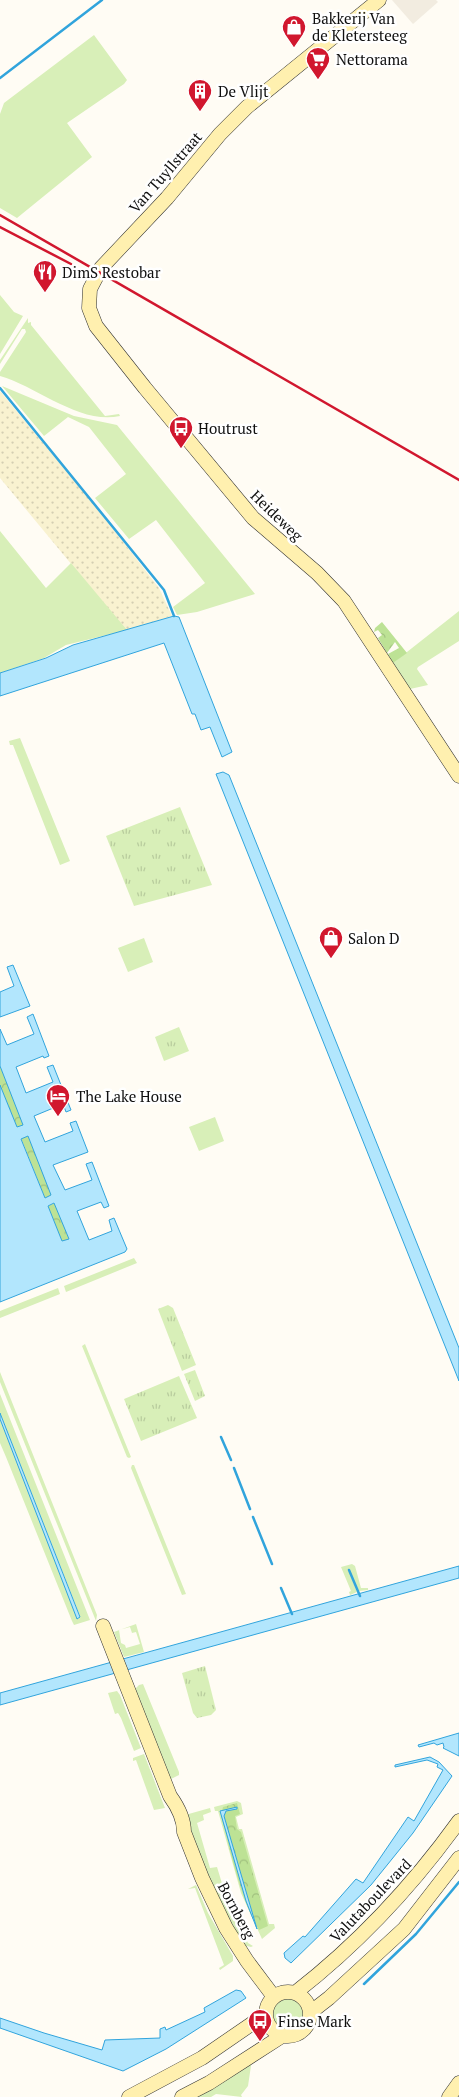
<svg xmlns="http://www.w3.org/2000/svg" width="459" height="2097" viewBox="0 0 459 2097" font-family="'PT Serif',serif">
  <defs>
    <pattern id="farmland-dots" width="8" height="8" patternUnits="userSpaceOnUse" patternTransform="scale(1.25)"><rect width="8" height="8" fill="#f9f2d0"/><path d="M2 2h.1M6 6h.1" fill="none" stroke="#d4ceb2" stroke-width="1.8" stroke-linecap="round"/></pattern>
    <pattern id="forest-crowns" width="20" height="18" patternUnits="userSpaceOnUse" patternTransform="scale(1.25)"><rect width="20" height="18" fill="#bde295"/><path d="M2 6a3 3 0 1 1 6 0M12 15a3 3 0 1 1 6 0" fill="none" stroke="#a1c17f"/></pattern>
    <pattern id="park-tufts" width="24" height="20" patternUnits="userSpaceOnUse" patternTransform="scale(1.25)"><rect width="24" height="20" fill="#d8efb8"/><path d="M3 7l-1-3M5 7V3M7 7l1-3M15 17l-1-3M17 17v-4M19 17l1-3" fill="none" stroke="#b8cc9d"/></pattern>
  </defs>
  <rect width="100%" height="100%" fill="#fffcf4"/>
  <path fill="url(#farmland-dots)" d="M0 391 93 503 159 588 172 616 127 630 125 629 0 478Z"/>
  <path fill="#d8efb8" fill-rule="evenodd" d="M94 35 127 80 124 84 67 123 92 157 17 218 0 208V114L4 103Z
    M0 295 14 312 23 316 0 354Z
    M28 318V323L31 322V325L105 416 119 414 120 416C80 425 38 387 0 376V372L26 332 25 329H22L0 364V360Z
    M2 386 74 416 117 425 255 594 197 612 177 615 173 607 205 583 156 520 129 539 95 498 126 474 89 427 68 417 44 436Z
    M0 531 46 588 71 563 127 630 66 645 44 658 0 673Z
    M459 611V641L418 667 417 669 428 685 410 689 393 663Z
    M20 738 70 861 60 865 13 745H10L9 741Z
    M144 938 153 962 128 972 118 948Z
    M215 1117 224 1141 199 1151 189 1127Z
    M134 1258 137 1263 66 1292 64 1286Z
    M58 1288 60 1294 0 1318V1311Z
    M85 1344 131 1457 129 1458 127 1457 82 1346Z
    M0 1372 97 1615 96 1621 0 1382Z
    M0 1394 90 1620 74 1625 72 1621 6 1457 0 1443V1419L78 1619 80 1616 0 1413Z
    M132 1465H134L186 1594 182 1595 131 1468Z
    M352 1564 355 1566 361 1588H368V1590L359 1591 348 1569 357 1592 350 1595 349 1592 351 1591 341 1567Z
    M136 1624 144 1652 124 1657 114 1632ZM130 1627 132 1633 136 1632 140 1644 126 1648 125 1645 121 1643 119 1630Z
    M143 1684 179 1772V1775L171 1779 169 1778 133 1691 139 1685Z
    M117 1691 120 1695 141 1748 134 1751 121 1718 118 1713 115 1714 108 1693Z
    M144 1754 165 1808 154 1810 136 1760 133 1761V1758Z
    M237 1801 241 1803 243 1814 236 1817 239 1829H242L269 1924H274L275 1928 262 1939 241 1893 218 1811H215L214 1807Z
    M210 1808 211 1812 203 1815 204 1820 197 1823 210 1868 217 1867 228 1903 248 1943 253 1946 251 1947 247 1946 244 1947 218 1902 185 1815Z
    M196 1885 208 1913 233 1956V1961L220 1970 219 1968 224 1965 195 1888 188 1889Z
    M286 1997C307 1997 314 2026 293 2031 271 2036 262 2005 286 1997Z
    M252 2059 248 2086 241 2095 242 2097 216 2094 211 2097H188Z"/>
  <path fill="url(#forest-crowns)" d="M382 622 407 653 393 663 388 654 399 648 395 642 387 653 378 638 382 635 378 630 374 632 375 628Z
    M0 1066 24 1125 17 1128 0 1085Z
    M28 1136 52 1195 45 1198 21 1138Z
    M55 1203 69 1239 62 1242 48 1206Z
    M237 1803 240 1814 235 1816 237 1829 241 1832 268 1926 259 1930C242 1903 229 1847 221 1815L223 1807Z"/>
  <path fill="url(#park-tufts)" d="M180 807 212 885 134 906 106 836Z
    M179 1027 189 1051 164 1061 155 1037Z
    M168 1305 173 1308 196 1365 182 1371 158 1309Z
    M195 1370 205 1396 195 1401 184 1374Z
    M179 1376 197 1418 141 1441 124 1399Z
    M205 1666 216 1710 211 1715 197 1718 193 1713 182 1673Z"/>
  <path fill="#f2ece0" d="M392 0H436L438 2 413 24Z"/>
  <path fill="#b2e6fd" stroke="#31a4dc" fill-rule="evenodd" d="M174 616 179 617 232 752 222 757 210 727 201 730 195 714H192L164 643 0 696V673L46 658 73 645Z
    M223 772 229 775 459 1348V1381L216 774Z
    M13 965 30 1006 0 1017V992L14 986 7 967Z
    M33 1014 49 1056 44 1058 43 1056 16 1067 26 1093 53 1082 47 1067 53 1065 71 1110 66 1112 63 1104 34 1116 45 1142 73 1131 70 1123 76 1121 88 1152 53 1165 65 1190 92 1180 86 1164 92 1162 109 1206 104 1208 101 1202 77 1211 89 1240 112 1231 109 1220 114 1218 127 1249 125 1252 0 1302V1085L17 1127 23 1125 0 1066V1029L7 1045 34 1034 27 1017ZM28 1136 51 1195 45 1198 21 1139ZM54 1203 69 1239 62 1241 48 1206Z
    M0 1413 80 1617 77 1619 0 1419Z
    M459 1566V1578L0 1705V1693Z
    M459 1733V1756L443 1748 444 1747 443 1743 437 1745 434 1743 419 1747 418 1745Z
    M430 1757 439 1762 452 1776 413 1833 371 1885 291 1963 285 1958 284 1953 303 1936 305 1937 356 1879 363 1883 408 1817 414 1821 443 1770 437 1767 438 1764 427 1760 395 1767V1765Z
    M237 1807V1809L226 1811 224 1816 257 1929 246 1901 220 1811Z
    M236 1990 241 1991 246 1998 166 2049 123 2071 0 2028V2018L44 2033 102 2050 105 2040 160 2038V2029L165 2027 166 2030 205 2012 204 2008Z"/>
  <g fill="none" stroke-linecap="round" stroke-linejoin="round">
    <path stroke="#31a4dc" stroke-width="2.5" d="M0 78 102 0
      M0 388 164 590 174 616
      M221 1437 231 1460
      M234 1468 250 1509
      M253 1517 272 1564
      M349 1570 360 1596
      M281 1588 292 1614
      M364 1984 416 1934 459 1882"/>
    <g stroke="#323232" stroke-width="15">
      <path id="secondary" d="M379 0 247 107 220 134 167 198 101 268 90 289 89 308 96 326 145 388 253 518 317 573 344 601 459 776
        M103 1626 170 1796C178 1807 184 1819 184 1832L202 1878 226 1928 247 1961 274 1997
        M266 2014a22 22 0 1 1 44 0a22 22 0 1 1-44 0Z
        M295 1993C358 1944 413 1885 459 1821
        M311 2012 329 1998 404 1929 459 1858
        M129 2097 202 2058 266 2014
        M182 2097 209 2083 282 2036
        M449 2097 459 2083"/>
    </g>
    <use href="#secondary" stroke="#fff0af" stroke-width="14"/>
    <path stroke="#d1172e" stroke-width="2.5" d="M0 215 459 480
      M0 227 71 264"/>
  </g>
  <defs>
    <g id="shop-pin" transform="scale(1.25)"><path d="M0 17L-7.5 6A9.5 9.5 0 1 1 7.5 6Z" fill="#d1172e" stroke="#fff"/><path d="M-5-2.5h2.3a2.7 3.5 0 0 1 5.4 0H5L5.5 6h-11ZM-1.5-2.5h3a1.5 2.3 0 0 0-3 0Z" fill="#fff"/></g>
    <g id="supermarket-pin" transform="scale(1.25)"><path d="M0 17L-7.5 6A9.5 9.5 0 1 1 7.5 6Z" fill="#d1172e" stroke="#fff"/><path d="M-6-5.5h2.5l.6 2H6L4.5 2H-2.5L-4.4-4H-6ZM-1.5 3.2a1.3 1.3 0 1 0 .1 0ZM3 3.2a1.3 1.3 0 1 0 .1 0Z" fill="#fff"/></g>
    <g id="building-pin" transform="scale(1.25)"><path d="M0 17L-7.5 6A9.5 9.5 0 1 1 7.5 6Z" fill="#d1172e" stroke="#fff"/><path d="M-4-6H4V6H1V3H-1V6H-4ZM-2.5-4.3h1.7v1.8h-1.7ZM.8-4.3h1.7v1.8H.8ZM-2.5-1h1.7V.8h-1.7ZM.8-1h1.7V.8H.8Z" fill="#fff"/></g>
    <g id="restaurant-pin" transform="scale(1.25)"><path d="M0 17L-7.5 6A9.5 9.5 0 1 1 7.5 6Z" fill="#d1172e" stroke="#fff"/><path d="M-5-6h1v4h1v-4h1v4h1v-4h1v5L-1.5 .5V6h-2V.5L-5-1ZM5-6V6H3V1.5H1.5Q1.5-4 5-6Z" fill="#fff"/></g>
    <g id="bus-pin" transform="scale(1.25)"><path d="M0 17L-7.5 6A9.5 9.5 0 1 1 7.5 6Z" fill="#d1172e" stroke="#fff"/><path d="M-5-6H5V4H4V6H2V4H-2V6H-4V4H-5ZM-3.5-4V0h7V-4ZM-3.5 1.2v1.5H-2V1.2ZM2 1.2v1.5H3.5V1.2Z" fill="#fff"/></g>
    <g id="hotel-pin" transform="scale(1.25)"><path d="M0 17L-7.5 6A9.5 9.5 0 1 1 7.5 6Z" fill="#d1172e" stroke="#fff"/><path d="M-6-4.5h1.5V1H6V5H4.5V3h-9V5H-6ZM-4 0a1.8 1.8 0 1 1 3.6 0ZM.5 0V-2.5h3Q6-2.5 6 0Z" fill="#fff"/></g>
  </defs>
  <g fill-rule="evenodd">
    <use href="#shop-pin" x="294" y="27"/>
    <use href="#supermarket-pin" x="318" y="59"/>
    <use href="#building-pin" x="200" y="91"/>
    <use href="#restaurant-pin" x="45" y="272"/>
    <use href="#bus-pin" x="181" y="428"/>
    <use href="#shop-pin" x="331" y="938"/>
    <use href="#hotel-pin" x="58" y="1096"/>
    <use href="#bus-pin" x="260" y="2021"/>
  </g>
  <g text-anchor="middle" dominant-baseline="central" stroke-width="5" stroke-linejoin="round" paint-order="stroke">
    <g font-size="15" fill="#101010" stroke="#fff" text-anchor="start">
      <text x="312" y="18">Bakkerij Van<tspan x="312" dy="17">de Kletersteeg</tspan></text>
      <text x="336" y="59">Nettorama</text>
      <text x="218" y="91">De Vlijt</text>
      <text x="62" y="272">DimS Restobar</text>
      <text x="198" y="428">Houtrust</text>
      <text x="348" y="938">Salon D</text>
      <text x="76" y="1096">The Lake House</text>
      <text x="278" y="2021">Finse Mark</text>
    </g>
    <g font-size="15" fill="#101010" stroke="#fff">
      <text transform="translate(165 172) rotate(-49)">Van Tuyllstraat</text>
      <text transform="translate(277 515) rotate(44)">Heideweg</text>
      <text transform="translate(370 1900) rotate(-46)">Valutaboulevard</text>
      <text transform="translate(237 1910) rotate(62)">Bornberg</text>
    </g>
  </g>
</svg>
